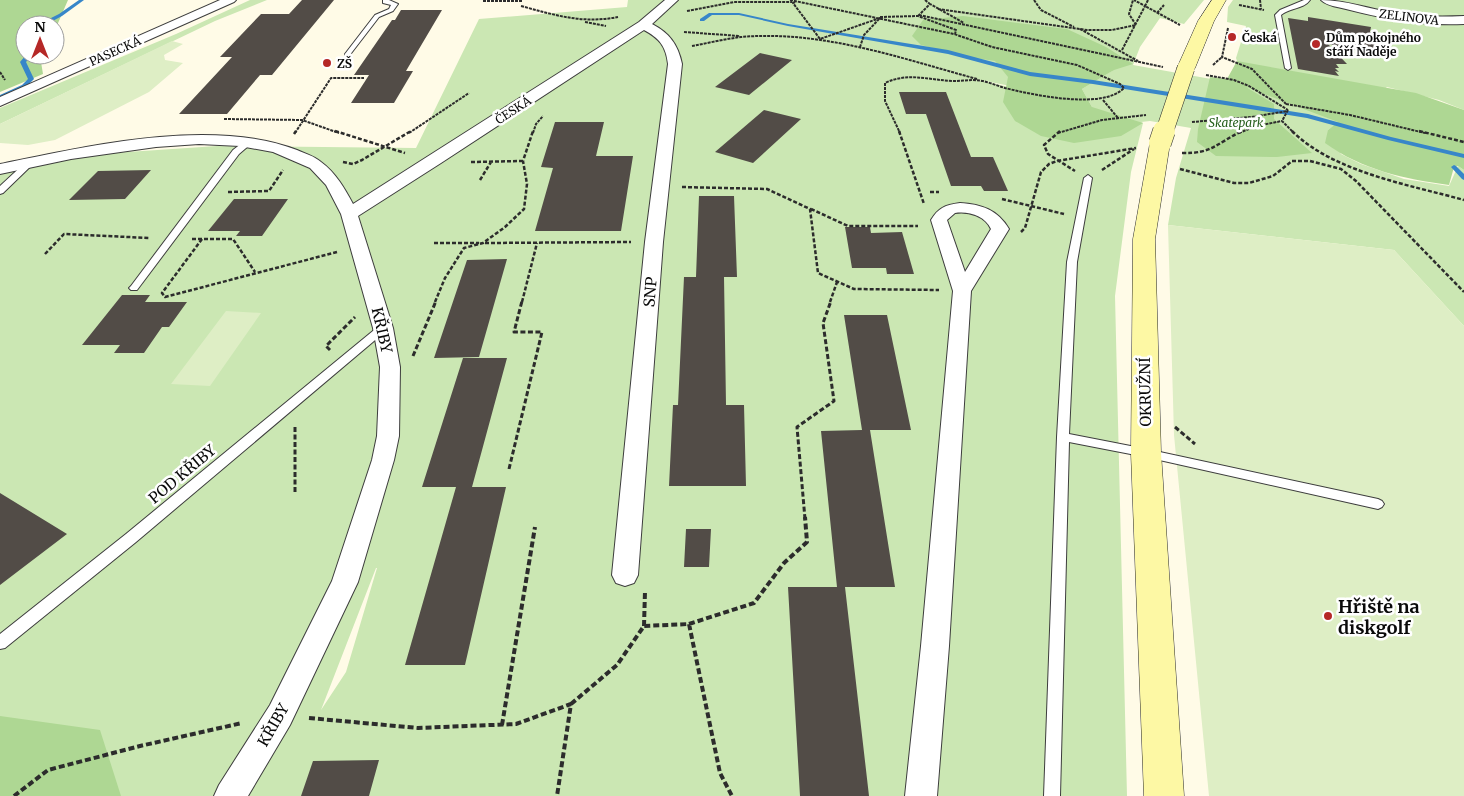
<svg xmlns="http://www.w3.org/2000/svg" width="1464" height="796" viewBox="0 0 1464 796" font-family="Merriweather,serif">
  <rect width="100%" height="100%" fill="#fffbe7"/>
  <path fill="#cbe7b3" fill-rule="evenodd" d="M250 0H267L215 21 0 124V108L176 34Z
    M628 0H1204L1184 24 1160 18 1140 47 1133 65 1239 84 1228 79 1237 61 1236 58 1246 26 1227 22 1228 7 1233 0H1464V110L1439 100 1387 87 1328 130 1341 154 1361 164 1404 179 1449 186 1458 166 1464 170V326L1394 250 1168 225 1176 178 1191 128 1150 121 1141 122 1143 123 1131 172 1115 296 1127 796H0V170L53 157 217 146 416 148 479 19 627 7ZM1112 71 1082 89 1092 107 975 79 1040 92ZM377 568 346 672 321 710 376 568Z"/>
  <path fill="#aed793" d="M0 0H68L55 30V25H25V55H44L41 62 43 74 0 92Z
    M963 16 1067 29 1106 47 1133 64 1114 70 1082 89 1092 107 1143 123 1121 136 1074 143 1041 136 1015 121 1003 102 1008 77 995 61 968 57 921 45 912 36 923 20Z
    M1237 61 1416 93 1464 110V170L1458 166 1454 167 1449 185C1405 179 1362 170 1325 143L1328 130 1338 122 1246 87 1274 104V119L1312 153 1277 157 1216 156 1197 142 1198 129 1210 77 1227 79Z
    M0 716 100 730 121 796H0Z"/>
  <path fill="#deeec5" d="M172 41 183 44 164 55 165 60 183 63 149 92 55 140 28 145 0 143V124Z
    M1168 225 1394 250 1464 326V796H1209L1174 435Z
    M226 311 261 313 210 386 171 384Z"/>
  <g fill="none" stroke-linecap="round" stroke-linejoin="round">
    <path fill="#3786c9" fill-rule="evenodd" d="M79 0H84L62 16 49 23 48 25H44L45 21 59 14Z
      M709 13H739L788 24 948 50 1030 72 1093 80 1308 114 1391 137 1464 154V158L1388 140 1307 118 1093 84 1030 76 948 54 788 26 739 15H712L704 21H700V19Z
      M26 55H32L26 62 34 79 26 87 0 99V95L22 85 28 79 20 62Z
      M1454 165 1456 166 1464 174V180L1462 179 1451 167Z"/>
  </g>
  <path fill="#524c47" d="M302 0H334L272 75H260L227 114H179L232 57H220L261 14H289Z
    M401 10H442L406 71H413L394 103H351L369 75H354L392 20H395Z
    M1308 17 1371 27 1370 32 1385 34V57L1328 44 1347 64H1336L1339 68H1335L1339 72 1335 71 1339 76 1298 69 1288 18 1308 21Z
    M760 53 792 60 749 95 715 87Z
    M899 92H946L971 157H993L1008 191H984L981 186H951L926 114H906Z
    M764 110 801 119 753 163 715 152Z
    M555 122H604L596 156H633L621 231H535L553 168 541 167Z
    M151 170 125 199 69 200 98 171Z
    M699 196H734L737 277H724L726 405H744L746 486H669L673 405H678L684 277H696Z
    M234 199H288L262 236H236L240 231H208Z
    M845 227H870L871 233 902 232 914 274H887L886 268H852Z
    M507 259 479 357 434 358 467 260Z
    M122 295H150L145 302H187L169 327H162L144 353H114L120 345H82Z
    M844 315H887L911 430H870L895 587H845L869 796H800L788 587H837L821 431 862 430Z
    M463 358H507L472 487H506L465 665H405L456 487H422Z
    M0 493 67 534 0 585Z
    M686 529H711L709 567H684Z
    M379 760 369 796H301L313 761Z"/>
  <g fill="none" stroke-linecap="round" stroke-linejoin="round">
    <g stroke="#3d3d3d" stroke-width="2">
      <path id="lane" d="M383 0H389L398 4 393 11 379 17 349 56H345V54L375 15 389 9 391 5 383 3Z
        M1304 0H1310C1304 9 1289 8 1281 15L1291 68 1288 70 1285 68 1275 15 1280 10Z
        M246 140 253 142 239 154 137 290H131L129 288 131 286 233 150Z
        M27 161 34 163 3 193 0 194V186Z
        M1088 175 1092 178 1077 262 1069 434 1146 449 1378 499 1382 501 1384 504 1382 507 1378 509 1146 457 1069 442 1060 796H1044L1057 437 1067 262 1084 178Z
        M383 325 388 328 387 330 136 542 5 648 0 649V634L126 534 379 326Z"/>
    </g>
    <g stroke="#3d3d3d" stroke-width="2">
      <path id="street" d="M220 0H236L234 2 0 106V97Z
        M665 0H678L652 24C669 33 678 44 682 64L663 242 638 575 634 583 625 586 616 583 612 575 645 242 668 64C666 46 659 38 644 30L441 163 358 216 393 328 400 367 399 436 394 460 358 582 290 725 248 796H214L219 785 270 705 332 581 372 460 377 436 380 367 373 328 341 214 326 185 310 168 273 152 240 146 199 144 156 147 71 159 0 174V164C88 146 211 117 297 150 306 154 314 156 321 162 336 173 345 189 353 204L639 22Z
        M1321 0C1346 0 1369 9 1394 13 1417 17 1440 17 1464 16V24C1423 26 1385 19 1346 9 1338 7 1327 6 1321 0Z
        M960 203C981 204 998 210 1009 229L971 291 949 646 937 796H905L921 646 953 291 931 220C938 208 945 205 960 203ZM955 213C969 211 985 216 991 229L965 272 947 220Z"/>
    </g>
    <g stroke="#2c2c2c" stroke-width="1">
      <path id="secondary" d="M1212 0H1226L1214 21 1195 68 1192 72H1180L1177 68 1198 21Z
        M1160 137 1167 139 1170 143 1155 239 1161 453 1184 796H1144L1131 453 1133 239 1150 143 1153 139Z"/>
    </g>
    <path stroke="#2c2c2c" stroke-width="2" stroke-dasharray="3 1" stroke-linecap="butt" d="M790 0 954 34 992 47 1077 65 1120 84 1124 88C1103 110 1033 95 1005 88 998 86 991 83 983 81 973 79 963 81 953 81 928 80 908 72 885 83V101L900 133
      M925 0 930 4
      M1034 0 1041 10 1074 27
      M1148 0 1145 6 1180 25
      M1260 0 1261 9
      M483 1H522
      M795 2 793 3 820 39 880 18 864 35 860 47
      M1239 5 1264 10
      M521 6C555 15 582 24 618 17
      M938 9 1087 30H1112L1136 25 1129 14 1133 0
      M687 11 734 2H792
      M1157 13 1164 5
      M919 15 1163 67
      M918 16 930 4 964 23
      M880 17 918 16 956 30 955 34
      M585 22 606 26
      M1228 28 1222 57 1252 69 1286 104
      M1080 29 1138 61
      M684 32 740 36
      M692 46C708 43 725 39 741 37 822 30 900 58 977 79
      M1122 50 1145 6 1134 0
      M1213 65 1222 57
      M0 72 5 80
      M1206 75 1234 80 1249 86 1288 110
      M1103 100 1118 118
      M1286 104 1350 115 1425 133
      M1288 110 1282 121 1294 133
      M224 119 302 120 339 133
      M1192 122 1251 117 1288 111
      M295 133 331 78H364
      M409 133 469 93
      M533 133 536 124 543 116
      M1058 133 1102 120 1146 115
      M1239 133 1256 126 1282 121"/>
    <path stroke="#2c2c2c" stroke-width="2.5" stroke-dasharray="4 2" stroke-linecap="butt" d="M335 131 405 153
      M899 131 924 204
      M1060 131 1044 145 1048 154 1075 171
      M1292 131C1333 172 1410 185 1464 200
      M1419 131 1464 142
      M294 134 296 131
      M1182 153C1212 154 1217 143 1242 131
      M343 162 353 164 362 160 411 131
      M471 162 523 161
      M1180 169 1234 183H1249L1273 176 1292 161H1310L1341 169 1356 181 1464 292
      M1102 170 1134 149
      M480 180 491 162
      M682 187 767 189 810 209 818 273 854 289 939 290
      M228 192 269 191 283 170
      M930 192H939
      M1002 199 1064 214
      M811 209 848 226H918
      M1021 232 1025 228 1041 172 1049 164 1057 161 1136 148
      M192 239H233L255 272
      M202 239 162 293 165 297 337 252
      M434 243H479
      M485 243 631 242
      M45 254 64 234 149 238
      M435 302 445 278 464 248 483 243 505 227 524 209 527 184 523 161 533 131
      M522 302 537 243
      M830 302 837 282"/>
    <path stroke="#2c2c2c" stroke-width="3" stroke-dasharray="5 2.5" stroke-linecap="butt" d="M330 350 326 346 355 317
      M413 356 436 301
      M295 427V492
      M1175 427 1195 444
      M509 469 542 332H514L522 301
      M805 519 797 427 834 401 823 323 831 301"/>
    <path stroke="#2c2c2c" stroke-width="4" stroke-dasharray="6 3" stroke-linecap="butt" d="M689 624 754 603 784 563 807 542 805 517
      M644 626 645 591
      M571 704 617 665 644 626 689 624 720 773 732 796
      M309 718 418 728 516 724 571 704 557 796
      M502 725 535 527
      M14 796 48 770 140 746 242 723"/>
    <use href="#lane" fill="#fff" fill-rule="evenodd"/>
    <use href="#street" fill="#fff" fill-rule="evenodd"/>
    <use href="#secondary" fill="#fdf8a4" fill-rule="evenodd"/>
    <g stroke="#2c2c2c" stroke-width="18" stroke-linecap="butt">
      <path id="secondary-bridge-far1" d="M1164 133 1186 68"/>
    </g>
    <g stroke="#2c2c2c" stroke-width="23" stroke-linecap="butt">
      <path id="secondary-bridge" d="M1160 143 1164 131"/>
    </g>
    <use href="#secondary-bridge-far1" stroke="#fdf8a4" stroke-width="17"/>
    <use href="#secondary-bridge" stroke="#fdf8a4" stroke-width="22"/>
  </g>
  <g fill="#b52827" stroke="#fff" stroke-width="2">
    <circle cx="1232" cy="37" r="5"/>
    <circle cx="1316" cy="44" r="5"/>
    <circle cx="327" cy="63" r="5"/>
    <circle cx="1328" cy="616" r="5"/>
  </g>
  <g text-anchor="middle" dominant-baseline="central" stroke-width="5" stroke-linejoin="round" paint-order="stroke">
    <g font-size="12" fill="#0a0a0a" stroke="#fff">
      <text transform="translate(1409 17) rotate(7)">ZELINOVA</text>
      <text transform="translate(115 51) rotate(-24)">PASECKÁ</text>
      <text transform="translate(513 110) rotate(-33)">ČESKÁ</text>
    </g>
    <g font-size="12" font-weight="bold" fill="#0a0a0a" stroke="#fff" text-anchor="start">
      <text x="1242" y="37">Česká</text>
      <text x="1326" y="37">Dům pokojného<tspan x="1326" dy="14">stáří Naděje</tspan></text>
      <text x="337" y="63">ZŠ</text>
    </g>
    <g font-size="12" font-style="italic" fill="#275f1d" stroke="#fff">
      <text x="1236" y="122">Skatepark</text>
    </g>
    <g font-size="15" fill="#0a0a0a" stroke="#fff">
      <text transform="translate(650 292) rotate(-85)">SNP</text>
      <text transform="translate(382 330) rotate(77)">KŘIBY</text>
      <text transform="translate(1145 392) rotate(-91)">OKRUŽNÍ</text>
      <text transform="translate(182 474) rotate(-40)">POD KŘIBY</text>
      <text transform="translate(273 725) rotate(-60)">KŘIBY</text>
    </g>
    <g font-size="18" font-weight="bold" fill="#0a0a0a" stroke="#fff" text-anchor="start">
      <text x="1338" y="606">Hřiště na<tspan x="1338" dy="21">diskgolf</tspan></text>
    </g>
  </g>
  <g transform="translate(40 40)"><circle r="24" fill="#ffffff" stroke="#9d9d9d"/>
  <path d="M0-4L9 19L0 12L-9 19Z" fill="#b52827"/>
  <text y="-8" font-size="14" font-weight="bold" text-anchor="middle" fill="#0a0a0a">N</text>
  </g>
</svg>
